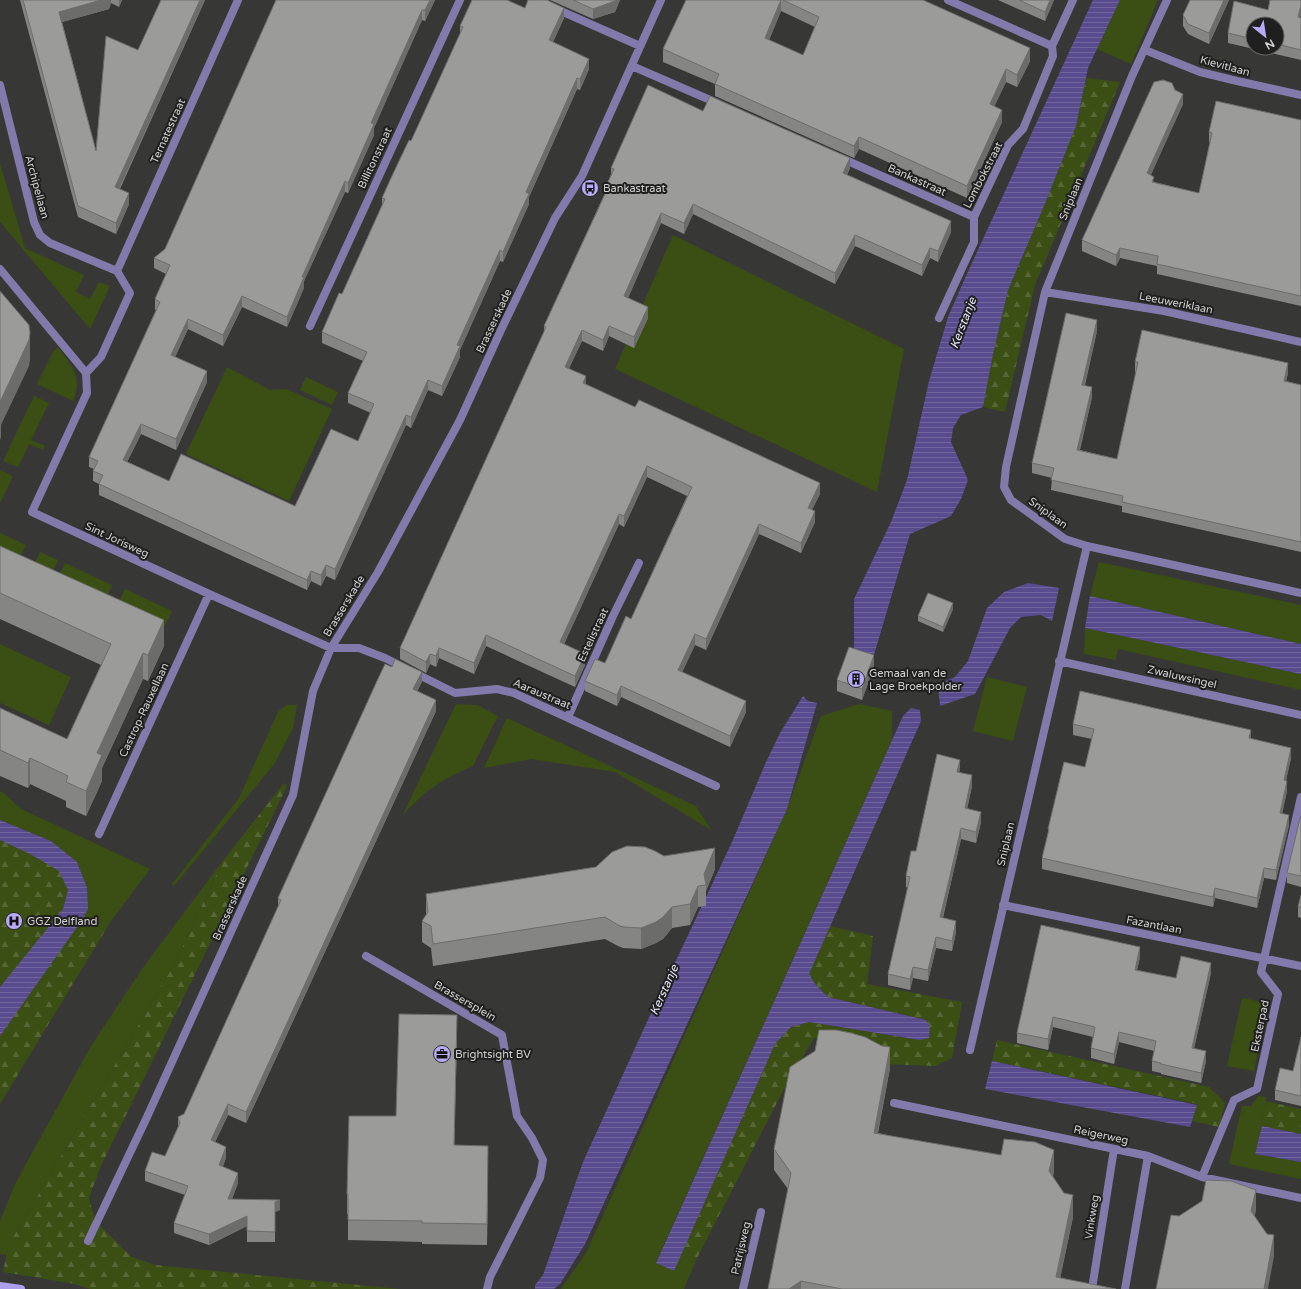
<svg xmlns="http://www.w3.org/2000/svg" width="1301" height="1289" viewBox="0 0 1301 1289" font-family="'Varela Round',sans-serif">
  <defs>
    <pattern id="forest-firs" width="22" height="20" patternUnits="userSpaceOnUse"><rect width="22" height="20" fill="#3b4e13"/><path d="M5 1l3.5 6h-7zM16 11l3.5 6h-7z" fill="#566634"/></pattern>
    <pattern id="water-rules" width="6" height="5" patternUnits="userSpaceOnUse"><rect width="6" height="5" fill="#594c8e"/><path d="M0 2.5h6" fill="none" stroke="#70659d"/></pattern>
  </defs>
  <rect width="100%" height="100%" fill="#373836"/>
  <path fill="#3b4e13" d="M1120 0H1158L1131 64 1097 49Z
    M0 163 25 248 84 275 76 292 90 299 99 282 110 286 90 329 0 222Z
    M673 235 904 349 877 492 615 369Z
    M58 347C72 366 83 377 73 401L37 384 53 352Z
    M227 367 270 390 286 389 332 409 289 501 186 454Z
    M306 377 338 392 332 405 300 390Z
    M34 396 49 403 31 440 45 446 43 450 29 444 18 467 3 461Z
    M0 470 13 476 0 503Z
    M0 533 26 545 15 567 0 560Z
    M40 552 58 560 48 581 30 573Z
    M1099 562 1301 605V644L1090 596Z
    M65 563 112 585 103 606 56 583Z
    M125 589 172 611 161 633 115 611Z
    M1085 628 1301 674V690L1118 649 1116 660 1084 654Z
    M0 644 71 677 49 725 0 703Z
    M987 677 1027 687 1013 741 973 731Z
    M456 704 477 705 498 716 473 766 449 777 426 792 403 814Z
    M859 704 892 711V740L656 1262 673 1270 682 1253 696 1260 684 1289H561L586 1253 787 809 821 716Z
    M287 705H297L293 728 275 763 174 886 172 884 239 798 278 712Z
    M507 718 696 806 711 830 615 772 531 759 484 768Z
    M0 791 5 794 21 809 150 869 111 921 84 916 51 841 0 820Z
    M222 862 175 963 8 1246 6 1255 0 1254V1221L16 1182 91 1046 142 969Z
    M1242 998 1267 1003 1254 1071 1227 1066Z
    M1258 1096 1266 1097 1262 1126 1255 1154 1301 1162V1179L1229 1164 1242 1106H1251Z"/>
  <path fill="url(#forest-firs)" d="M1086 78 1120 82 1035 285 1005 412 983 407 993 354 1008 290 1044 206 1076 126Z
    M284 783 287 786 100 1168 89 1198 95 1221 132 1257 155 1265 400 1289H90L75 1284 3 1272 8 1246 175 963 222 862Z
    M0 835 60 871 68 890 63 909 111 921 0 1104Z
    M830 926 873 936 867 984 962 1002 952 1058 935 1066 883 1064 876 1052 814 1038 784 1089 696 1260 682 1253 775 1044 791 1027 809 1022 920 1040 926 1020 828 997 815 984 809 974Z
    M997 1040 1209 1087 1225 1103 1219 1127 1192 1121 1197 1104 992 1061Z
    M1265 1101 1301 1109V1134L1262 1126Z"/>
  <path fill="url(#water-rules)" d="M1093 0H1120L1088 68 1076 126 1044 206 1008 290 993 354 983 407 961 415 953 428 951 442 968 480 961 499 951 516 910 534 870 668 854 656V599L891 522 907 480 929 381 948 317 966 276Z
    M1028 583 1059 588 1052 621 1041 615 1021 617 1010 628 975 694 940 706 938 684 955 677 968 661 987 608 1004 592Z
    M1090 596 1301 644V674L1085 628Z
    M803 696 808 701 817 703 787 809 585 1244 560 1284 554 1289H535V1285L543 1275 583 1162 646 1024 732 842 766 762 780 733Z
    M911 708 920 710 921 721 809 974 815 984 828 997 926 1020 930 1026 929 1038 920 1040 809 1022 791 1027 775 1044 674 1271 656 1263 903 716Z
    M0 820 51 841 77 862 87 888 88 909 80 923 0 1036V987L63 909 68 890 59 871 30 854 0 840Z
    M992 1061 1197 1105 1190 1127 985 1089Z
    M1262 1126 1301 1134V1162L1255 1154Z"/>
  <g fill="none" stroke-linecap="round" stroke-linejoin="round">
    <path stroke="#827aab" stroke-width="8" d="M536 0 640 46
      M948 0 1052 46
      M1145 50 1200 72 1237 81 1301 95
      M632 66 717 103
      M0 85 34 222 40 235 50 243 117 271
      M841 158 974 217
      M0 269 86 373
      M117 271 130 293 101 357 86 373 87 393 32 512 209 594 331 648H359L385 658 403 667
      M117 271 238 0
      M1045 292 1164 311 1301 342
      M939 318 974 242V217L1008 145 1023 129 1053 56 1052 46 1073 0
      M310 326 460 0
      M1087 546 1301 593
      M1059 661 1301 715
      M413 672 455 693 497 689 514 693 716 786
      M568 717 613 616 639 563
      M99 834 209 594
      M1003 905 1301 966
      M366 956 502 1035 517 1116 532 1138 543 1160 540 1178 490 1277 487 1289
      M970 1050 1087 546 1065 539 1011 500 1004 487 1006 467 1045 292 1132 76 1167 0
      M894 1103 1148 1156 1202 1177 1301 1198
      M1202 1177 1234 1100 1257 1089 1278 994 1261 972 1301 797
      M88 1241 147 1117 293 795 313 691 331 648 378 572 460 420 501 330 555 218 582 176 661 0
      M743 1289 761 1212
      M1092 1289 1114 1149
      M1125 1289 1148 1156"/>
    <path stroke="#ac9fed" stroke-width="8" d="M0 1286 21 1289"/>
  </g>
  <path fill="#858684" fill-rule="evenodd" d="M20 0H122L119 7 111 3 109 9 62 22 96 151 138 50 161 0H205L120 189 129 204 116 234 78 217Z
    M276 0H435L425 21 422 20 388 96 374 128V135L348 193 345 192 304 281V288L287 327 242 307 223 346 188 329 175 357 207 382 176 450 141 434 127 462 169 481 295 506 358 441 371 413 348 403V393L363 361 322 343V332L342 294 382 205V198L411 141 460 34V26L525 8 564 18 553 42 589 69 580 90 577 89 529 197V204L520 224 503 262 500 261 460 350V357L442 396 428 390 411 428 406 425 335 580 326 576 321 586 311 581 307 590 99 495V484L93 481V471L94 469 89 467V457L156 310H155V299L166 274 154 268V258L165 249Z
    M550 0H620L615 12 593 19Z
    M686 0H923L1030 61 1017 87 1006 82 994 106 1002 122 967 198 859 149 854 158 715 96V84L663 62V49ZM781 11 815 27 803 55 769 40Z
    M998 0H1054L1045 21Z
    M1229 0 1209 44 1188 34 1183 26V15Z
    M1270 0H1301V15L1300 18H1301V60L1228 43V33L1234 1 1268 10ZM1253 24H1277V48H1253Z
    M1175 90 1183 104 1150 175 1154 182 1199 193 1210 142H1209V132L1301 120V306L1157 274V266L1120 258 1116 266 1082 251V240Z
    M703 111 850 168 847 175 951 232 938 262 930 258 922 276 855 246 835 284 693 214 684 234 661 223 628 298 648 318 634 348 609 336 603 351 582 341 569 368 586 384 820 494 812 509 815 522 801 553 759 534 706 650 695 645 682 672 746 712 730 747 621 697 617 706 585 691V681L605 663 631 619 687 496 647 477 624 527 619 524 564 644 585 665 575 687 486 646 474 674 439 658 436 667 430 664 426 673 400 659V648L544 333V326L604 195V191L611 174V168Z
    M1097 331 1085 385 1092 397 1080 450 1117 459 1136 372H1135V362L1288 373 1286 381 1301 385V552L1122 512V506L1051 490 1052 478 1032 473V463Z
    M0 546 164 646 148 681 143 679 102 768V781L86 816 66 807V801L30 784 28 788 0 776V708L67 739 101 665 0 619Z
    M953 609 943 632 918 621V616Z
    M874 666 862 700 837 691V680Z
    M422 682 417 691 436 711 246 1123 228 1115 215 1142 226 1158 223 1166 238 1183 232 1199 280 1210 275 1212V1242H247V1226L209 1245 174 1233V1223L185 1195 145 1181V1171L165 1156 178 1127V1117L184 1114 278 908V898Z
    M1073 724 1251 739 1291 758 1286 780 1287 791 1282 814 1289 825 1276 880 1264 878 1257 908 1215 898 1213 907 1042 869V858L1048 834V829L1085 767 1092 739 1073 735Z
    M960 770 959 772 972 786 967 809 981 822 976 843 961 839 949 891 943 918 956 932 952 951 936 948 928 981 913 978 910 990 888 985V974L908 888 906 887V876L916 851Z
    M1301 818V887L1287 883V873Z
    M664 856 715 869 706 891V906L698 907 690 925 672 928 663 939 656 943 641 949 623 948 618 946 605 939 433 966 431 948 422 942V921L426 916V894Z
    M1301 895V918L1298 917V907Z
    M1140 957 1137 970 1176 978 1211 973 1194 1048 1206 1061 1201 1083 1161 1074V1073L1152 1071V1061L1154 1051 1119 1042 1114 1064 1091 1058V1048L1093 1037 1053 1027 1048 1050 1017 1043V1033Z
    M457 1035 454 1145 488 1166 487 1245 422 1244V1242L348 1240V1214H347V1194L396 1116Z
    M1301 1037V1106L1275 1100V1090L1293 1071Z
    M882 1046 890 1068 878 1133 1054 1171 1053 1176 1073 1217 1060 1278 1116 1289H768L788 1189 774 1170V1149Z"/>
  <path fill="#6c6d6b" d="M101 0H111V3L109 9 59 23V12Z
    M119 0H122L119 7Z
    M200 0H205L115 198V187Z
    M430 0H435L425 21V10Z
    M616 0H620L615 12 593 19V9Z
    M781 0V11L765 50V38Z
    M1050 0H1054L1045 21V12Z
    M1224 0H1229L1209 44V33Z
    M1301 5V15L1298 27V17Z
    M564 8V18L549 51V40Z
    M422 10V20L374 128V135L348 193V183L371 123Z
    M1030 48V61L1017 87V75Z
    M589 59V69L580 90V79Z
    M1006 69V82L990 116V104Z
    M577 78V89L529 197V204L503 262V252L526 192Z
    M1183 94V104L1147 184V173Z
    M1002 110V122L967 198V186Z
    M859 137V149L854 158V146Z
    M850 158V168L843 184V173Z
    M345 181V192L304 281V288L287 327V317L302 277Z
    M129 193V204L116 234V223Z
    M693 204V214L684 234V223Z
    M661 213V223L624 307V296Z
    M951 221V232L938 262V251Z
    M855 235V246L835 284V273Z
    M930 248V258L922 276V265Z
    M1120 248V258L1116 266V255Z
    M500 250V261L460 350V357L442 396V386L457 345Z
    M242 296V307L223 346V335Z
    M648 307V318L634 348V337Z
    M188 319V329L171 366V355Z
    M1097 320V331L1082 395V385Z
    M609 326V336L603 351V340Z
    M582 330V341L565 377V367Z
    M30 333V359L29 366 1 425V437L0 440V402Z
    M1288 363V373L1284 391V381Z
    M207 371V382L176 450V439Z
    M586 376V386L583 383Z
    M428 380V390L411 428V417Z
    M1092 387V397L1077 460V450Z
    M406 415V425L335 580V569Z
    M141 424V434L123 470V460Z
    M647 466V477L624 527V516Z
    M820 483V494L808 518V508Z
    M815 511V522L801 553V543Z
    M619 514V524L560 653V642Z
    M759 524V534L706 650V639Z
    M326 565V576L321 586V575Z
    M311 571V581L307 590V580Z
    M953 603V609L943 632V627Z
    M164 620V646L148 681V655Z
    M695 634V645L678 681V670Z
    M486 635V646L474 674V663Z
    M439 648V658L436 667V656Z
    M143 653V679L102 768V781L86 816V791L97 753Z
    M430 654V664L426 673V662Z
    M585 654V665L575 687V676Z
    M874 655V666L862 700V689Z
    M422 672V682L413 700V689Z
    M621 686V697L617 706V695Z
    M436 700V711L246 1123V1112Z
    M746 701V712L730 747V736Z
    M1251 730V740L1249 738Z
    M1291 748V758L1284 790V780Z
    M30 758V784L28 788V763Z
    M960 760V770L957 783V772Z
    M972 775V786L965 819V808Z
    M1287 781V791L1280 823V813Z
    M981 812V822L976 843V832Z
    M1289 815V825L1276 880V870Z
    M961 828V839L940 928V917Z
    M715 848V869L706 891V885L704 874Z
    M1264 868V878L1257 908V898Z
    M698 886V907L690 925V904Z
    M1215 888V898L1213 907V897Z
    M672 907V928L663 939 656 943 641 949V928Z
    M956 921V932L952 951V941Z
    M936 937V948L928 981V970Z
    M1140 947V957L1135 980V970Z
    M1211 963V973L1192 1058V1048Z
    M913 967V978L910 990V979Z
    M457 1015V1035L454 1165V1145Z
    M1053 1017V1027L1048 1050V1039Z
    M1119 1032V1042L1114 1064V1054Z
    M890 1047V1068L874 1154V1133Z
    M1206 1051V1061L1201 1083V1073Z
    M228 1104V1115L211 1151V1140Z
    M488 1146V1166L487 1245V1224Z
    M226 1147V1158L219 1175V1165Z
    M1054 1150V1171L1049 1192V1171Z
    M238 1173V1183L228 1209V1199Z
    M1256 1190V1211L1251 1232V1211Z
    M1073 1195V1217L1058 1289 1056 1277Z
    M280 1200V1210L275 1212V1242V1202Z
    M247 1216V1226L209 1245V1234Z
    M1274 1235V1256L1268 1289H1264Z
    M801 1281V1289H789Z"/>
  <path fill="#9b9c99" stroke="#6c6d6b" d="M23 0H101L59 12 96 151 106 36 138 50 161 0H200L115 187 129 193 116 223 78 206Z
    M276 0H430L425 10H422L388 85 371 123 374 124 348 183 345 181 302 277H304L287 317 242 296 223 335 188 319 171 355 207 371 176 439 141 424 123 460 169 481 181 454 295 506 331 429 358 441 374 404 348 393 367 352 322 332 339 293 342 294 385 199 382 198 391 178 409 140 411 141 463 27 460 26 472 0H507L525 8 528 0H547L564 8 549 40 589 59 580 79 577 78 526 192 529 194 520 213 503 252 500 250 457 345 460 346 442 386 428 380 411 417 406 415 335 569 326 565 321 575 311 571 307 580 99 484 103 475 93 471 98 461 89 457 160 302 155 299 170 265 154 258 165 249 169 240Z
    M573 0H616L615 1 593 9Z
    M686 0H781L765 38 803 55 819 17 783 0H923L1030 48 1017 75 1006 69 990 104 1002 110 967 186 859 137 854 146 715 84 719 74 663 49Z
    M1019 0H1050L1045 12Z
    M1190 0H1224L1209 33 1188 24 1183 15Z
    M1270 0H1301V5L1298 17 1301 18V50L1277 44V24H1253V39L1228 33 1234 1 1268 10Z
    M1163 80 1172 83 1175 90 1183 94 1147 173 1154 177 1152 182 1199 193 1212 133 1209 132 1216 101 1301 120V296L1157 264 1158 256 1120 248 1116 255 1082 240 1154 82Z
    M648 85 703 111 710 96 850 158 843 173 951 221 938 251 930 248 922 265 855 235 835 273 693 204 684 223 661 213 624 296 648 307 634 337 609 326 603 340 582 330 565 367 586 376 583 383 635 407 639 400 820 483 808 508 815 511 801 543 759 524 706 639 695 634 678 670 746 701 730 736 621 686 617 695 585 681 595 659 605 663 626 616 631 619 692 487 647 466 624 516 619 514 560 642 585 654 575 676 486 635 474 663 439 648 436 656 430 654 426 662 400 648 546 327 544 326 606 192 604 191 614 169 611 168Z
    M0 291 29 325 30 333 29 340 0 402Z
    M1066 313 1097 320 1082 385 1092 387 1077 450 1117 459 1138 362H1135L1142 330 1288 363 1284 381 1301 385V542L1122 502 1123 496 1051 480 1054 468 1032 463Z
    M0 546 164 620 148 655 143 653 97 753 102 755 86 791 66 782 68 776 30 758 28 763 0 750V708L67 739 111 644 0 593Z
    M928 593 953 603 943 627 918 616Z
    M849 647 874 655 862 689 837 680Z
    M395 659 422 672 413 689 436 700 246 1112 228 1104 211 1140 226 1147 219 1165 238 1173 228 1199 280 1200 275 1202V1232L247 1231V1216L209 1234 174 1223 188 1186 145 1171 152 1152 165 1156 180 1123 178 1117 184 1114 281 900 278 898 377 681 385 664 392 667Z
    M1080 691 1251 730 1249 738 1291 748 1284 780 1287 781 1280 813 1289 815 1276 870 1264 868 1257 898 1215 888 1213 897 1042 858 1049 829H1048L1064 762 1085 767 1094 729 1073 724Z
    M937 754 960 760 957 772 972 775 965 808 981 812 976 832 961 828 949 880 940 917 956 921 952 941 936 937 928 970 913 967 910 979 888 974 910 877 906 876 911 851H916Z
    M1300 818H1301V876L1287 873Z
    M627 846 645 847 655 851 664 856 715 848 704 874 706 885 698 886 690 904 672 907 663 917 656 922 641 928 623 927 618 925 605 917 433 944 431 926 422 921 428 912 426 894 596 867 612 852Z
    M1301 895V907H1298Z
    M1041 925 1140 947 1135 970 1176 978 1181 956 1211 963 1192 1048 1206 1051 1201 1073 1161 1064V1063L1152 1061 1156 1041 1119 1032 1114 1054 1091 1048 1095 1027 1053 1017 1048 1039 1017 1033Z
    M399 1014 457 1015 454 1145 488 1146 487 1224 422 1223V1221L348 1220V1194H347L349 1116H396Z
    M819 1030H836L851 1033 865 1037 882 1046 890 1047 874 1133 1001 1155 1004 1139 1035 1142 1054 1150 1049 1171 1064 1193 1073 1195 1056 1277 1116 1289H842L801 1281 789 1289H768L791 1173 774 1149 790 1067 815 1051Z
    M1301 1037V1096L1275 1090 1280 1068 1293 1071Z
    M1206 1180 1231 1181 1256 1190 1251 1211 1267 1234 1274 1235 1264 1289H1156L1171 1215 1179 1216 1202 1201Z"/>
  <defs>
    <g id="bus-disc" transform="scale(0.9)"><circle r="9.5" fill="#b7abf8" stroke="#1e1f1e"/><path d="M-5-6H5V4H4V6H2V4H-2V6H-4V4H-5ZM-3.5-4V0h7V-4ZM-3.5 1.2v1.5H-2V1.2ZM2 1.2v1.5H3.5V1.2Z" fill="#111"/></g>
    <g id="building-disc" transform="scale(0.9)"><circle r="9.5" fill="#b7abf8" stroke="#1e1f1e"/><path d="M-4-6H4V6H1V3H-1V6H-4ZM-2.5-4.3h1.7v1.8h-1.7ZM.8-4.3h1.7v1.8H.8ZM-2.5-1h1.7V.8h-1.7ZM.8-1h1.7V.8H.8Z" fill="#111"/></g>
    <g id="hospital-disc" transform="scale(0.9)"><circle r="9.5" fill="#b7abf8" stroke="#1e1f1e"/><path d="M-5-5h3v3.5h4V-5h3V5h-3V1.5h-4V5h-3Z" fill="#111"/></g>
    <g id="office-disc" transform="scale(0.9)"><circle r="9.5" fill="#b7abf8" stroke="#1e1f1e"/><path d="M-6-3h4V-5.5h4V-3h4V5H-6ZM-1-4.5V-3h2v-1.5ZM-6 0V1H6V0Z" fill="#111"/></g>
  </defs>
  <g fill-rule="evenodd">
    <use href="#bus-disc" x="590" y="188"/>
    <use href="#building-disc" x="856" y="679"/>
    <use href="#hospital-disc" x="14" y="921"/>
    <use href="#office-disc" x="442" y="1054"/>
  </g>
  <g text-anchor="middle" dominant-baseline="central" stroke-width="4" stroke-linejoin="round" paint-order="stroke">
    <g font-size="11" fill="#d1d1d0" stroke="#1e1f1e">
      <text transform="translate(1225 66) rotate(15)">Kievitlaan</text>
      <text transform="translate(168 131) rotate(-66)">Ternatestraat</text>
      <text transform="translate(375 158) rotate(-65)">Billitonstraat</text>
      <text transform="translate(983 175) rotate(-63)">Lombokstraat</text>
      <text transform="translate(917 180) rotate(24)">Bankastraat</text>
      <text transform="translate(37 187) rotate(75)">Archipellaan</text>
      <text transform="translate(1071 199) rotate(-68)">Sniplaan</text>
      <text transform="translate(1176 303) rotate(11)">Leeuweriklaan</text>
      <text transform="translate(494 321) rotate(-65)">Brasserskade</text>
      <text transform="translate(1048 513) rotate(36)">Sniplaan</text>
      <text transform="translate(117 540) rotate(25)">Sint Jorisweg</text>
      <text transform="translate(344 606) rotate(-59)">Brasserskade</text>
      <text transform="translate(593 635) rotate(-65)">Estelístraat</text>
      <text transform="translate(1182 677) rotate(13)">Zwaluwsingel</text>
      <text transform="translate(542 694) rotate(23)">Aaraustraat</text>
      <text transform="translate(144 710) rotate(-65)">Castrop-Rauxellaan</text>
      <text transform="translate(1006 844) rotate(-77)">Sniplaan</text>
      <text transform="translate(230 908) rotate(-66)">Brasserskade</text>
      <text transform="translate(1154 925) rotate(11)">Fazantlaan</text>
      <text transform="translate(465 1001) rotate(30)">Brassersplein</text>
      <text transform="translate(1260 1026) rotate(-78)">Eksterpad</text>
      <text transform="translate(1101 1135) rotate(12)">Reigerweg</text>
      <text transform="translate(1092 1217) rotate(-81)">Vinkweg</text>
      <text transform="translate(741 1248) rotate(-77)">Patrijsweg</text>
    </g>
    <g font-size="11" fill="#d1d1d0" stroke="#1e1f1e" text-anchor="start">
      <text x="603" y="188">Bankastraat</text>
      <text x="869" y="673">Gemaal van de<tspan x="869" dy="13">Lage Broekpolder</tspan></text>
      <text x="27" y="921">GGZ Delfland</text>
      <text x="455" y="1054">Brightsight BV</text>
    </g>
    <g font-size="12" font-style="italic" fill="#e4e2f6" stroke="#1e1f1e">
      <text transform="translate(963 323) rotate(-69)">Kerstanje</text>
      <text transform="translate(664 990) rotate(-66)">Kerstanje</text>
    </g>
  </g>
  <g transform="translate(1265 36) rotate(150)"><circle r="19" fill="#1e1f1e" stroke="#666665"/>
  <path d="M0-3L7 15L0 10L-7 15Z" fill="#b7abf8"/>
  <text y="-6" font-size="11" font-weight="bold" text-anchor="middle" fill="#d1d1d0">N</text>
  </g>
</svg>
